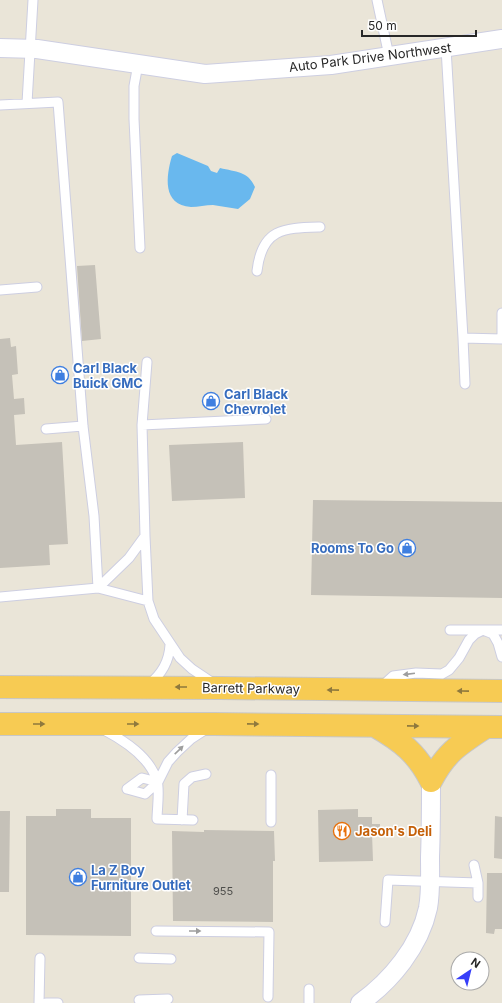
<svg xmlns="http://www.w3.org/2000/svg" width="502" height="1003" viewBox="0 0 502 1003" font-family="Inter,sans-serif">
  <rect width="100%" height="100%" fill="#eae5d8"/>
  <path fill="#69b8ee" d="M177 153 208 166 211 171 217 173 220 168C236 172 248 171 255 187L250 199 238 209C230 208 221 206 213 205 206 205 198 207 191 207 162 205 166 176 172 156Z"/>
  <path fill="#c5c1b8" d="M95 265 101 339 82 341 77 266Z
    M10 338 11 347 16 346 18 374 12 375 14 399 24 398 25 414 14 415 16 445 62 442 68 544 49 545 50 565 0 568V339Z
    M243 442 245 498 172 501 169 445Z
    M313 500 502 502V598L311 595Z
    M56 809H91V818H131V936L26 935V816H56Z
    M358 809V817H372V824H380V832L372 833 373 861 319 862 318 810Z
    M0 811H10L9 892H0Z
    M495 816 502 817V859L494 858Z
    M204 830 274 831 275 861H273V922L173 921 172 831 204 832Z
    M487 873H502V929H495L494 934 486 933Z"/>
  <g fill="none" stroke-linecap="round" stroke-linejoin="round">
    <g stroke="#cdcee1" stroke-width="11">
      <path id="service" d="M377 0 389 56
        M446 48 463 338 465 384
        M138 64 134 86V119L140 248
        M27 103 33 0
        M0 105 58 102 83 426 94 516 98 588
        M257 271C262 228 284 228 320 227
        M0 290 37 287
        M502 313V339
        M463 338 502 339
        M147 362 142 425 145 536 148 601 154 619 180 658 192 669 213 683
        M142 425 266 419
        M46 429 83 426
        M98 588 129 558 145 536
        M0 597 98 588 148 601
        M450 630H501
        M149 684C162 674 169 662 170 645
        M381 687 393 676 416 673 442 674 449 670 459 658 469 640 475 634 483 630 493 634 498 643 502 657
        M104 730C125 741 150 757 157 781 160 789 157 810 157 819L193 820
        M271 775V822
        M127 789 145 794 158 782 168 762 177 752 191 739 208 728
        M127 789 142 778 158 782
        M182 820 184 784 192 777 206 774
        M474 865 478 883V897
        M385 922 388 880 478 883
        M156 931 269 932 268 997
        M139 958 171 959
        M139 1000 168 999
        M39 1003 40 958
        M46 1003H58
        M309 1003V989"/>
    </g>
    <g stroke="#cdcee1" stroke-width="20">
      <path id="minor" d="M0 48 37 49 205 74 331 65 502 39
        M360 1003C391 981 420 946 428 908 431 892 430 874 430 857 431 831 431 806 431 781"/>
    </g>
    <g stroke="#c7c7c7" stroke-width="24">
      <path id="trunk" d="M0 687 220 688 502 691
        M0 724H214L502 727
        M375 726C401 741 417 753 431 781
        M431 781C446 752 460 744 486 727"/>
    </g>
    <use href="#service" stroke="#fff" stroke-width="9"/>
    <use href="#minor" stroke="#fff" stroke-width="18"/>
    <use href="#trunk" stroke="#f7cb53" stroke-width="22"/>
  </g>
  <defs><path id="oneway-solid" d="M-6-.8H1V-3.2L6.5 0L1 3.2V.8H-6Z"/></defs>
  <g fill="#9e9e9e">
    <use href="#oneway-solid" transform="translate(409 674) rotate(173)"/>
    <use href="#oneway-solid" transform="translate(179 750) rotate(-44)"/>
    <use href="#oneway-solid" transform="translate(195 931)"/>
  </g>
  <g fill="#8f793d">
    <use href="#oneway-solid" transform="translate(181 687) rotate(-180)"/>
    <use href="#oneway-solid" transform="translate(333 690) rotate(-179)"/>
    <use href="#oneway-solid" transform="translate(463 691) rotate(-179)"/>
    <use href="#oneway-solid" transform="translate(39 724)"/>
    <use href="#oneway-solid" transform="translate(133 724)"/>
    <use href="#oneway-solid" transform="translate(253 724) rotate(1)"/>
    <use href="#oneway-solid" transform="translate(413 726) rotate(1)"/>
  </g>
  <defs>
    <g id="shop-ring" transform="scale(0.9)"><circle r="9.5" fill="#fff" stroke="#3f7fe0" stroke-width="1.5"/><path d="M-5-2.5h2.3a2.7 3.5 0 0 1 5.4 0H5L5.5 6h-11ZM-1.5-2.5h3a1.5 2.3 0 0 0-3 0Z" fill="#3f7fe0"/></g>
    <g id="restaurant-ring" transform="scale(0.9)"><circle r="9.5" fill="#fff" stroke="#e8710a" stroke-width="1.5"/><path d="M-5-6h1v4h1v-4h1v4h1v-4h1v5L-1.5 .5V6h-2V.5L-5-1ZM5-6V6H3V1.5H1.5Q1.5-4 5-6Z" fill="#e8710a"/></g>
  </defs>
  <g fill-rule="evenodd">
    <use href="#shop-ring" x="60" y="375"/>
    <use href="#shop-ring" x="211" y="401"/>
    <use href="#shop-ring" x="407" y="548"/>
    <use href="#restaurant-ring" x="342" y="831"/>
    <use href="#shop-ring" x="78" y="877"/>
  </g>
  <g text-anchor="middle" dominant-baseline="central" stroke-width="3" stroke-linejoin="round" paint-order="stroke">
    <g font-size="11" fill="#4e4e4b">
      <text x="223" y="891">955</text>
    </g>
    <g font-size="13" fill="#272727" stroke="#fff">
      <text transform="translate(370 57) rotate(-7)">Auto Park Drive Northwest</text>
      <text transform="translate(251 688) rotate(1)">Barrett Parkway</text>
    </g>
    <g font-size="13" font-weight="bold" fill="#366cbe" stroke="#fff" text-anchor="start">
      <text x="73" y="368">Carl Black<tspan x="73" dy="15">Buick GMC</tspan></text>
      <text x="224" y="394">Carl Black<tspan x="224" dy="15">Chevrolet</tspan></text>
      <text x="394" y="548" text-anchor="end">Rooms To Go</text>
      <text x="91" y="870">La Z Boy<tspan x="91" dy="15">Furniture Outlet</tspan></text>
    </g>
    <g font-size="13" font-weight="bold" fill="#c56008" stroke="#fff" text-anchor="start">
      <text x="355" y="831">Jason's Deli</text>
    </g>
  </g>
  <g transform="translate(470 971) rotate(35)"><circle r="19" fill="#ffffff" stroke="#a9a9a9"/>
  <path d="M0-3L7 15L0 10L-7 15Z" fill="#363ef9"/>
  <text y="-6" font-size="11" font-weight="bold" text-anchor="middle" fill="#272727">N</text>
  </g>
  <path d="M362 30v6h114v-6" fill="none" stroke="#272727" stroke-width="2"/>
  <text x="368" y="30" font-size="12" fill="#272727" stroke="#ffffff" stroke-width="3" paint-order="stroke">50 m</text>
</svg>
